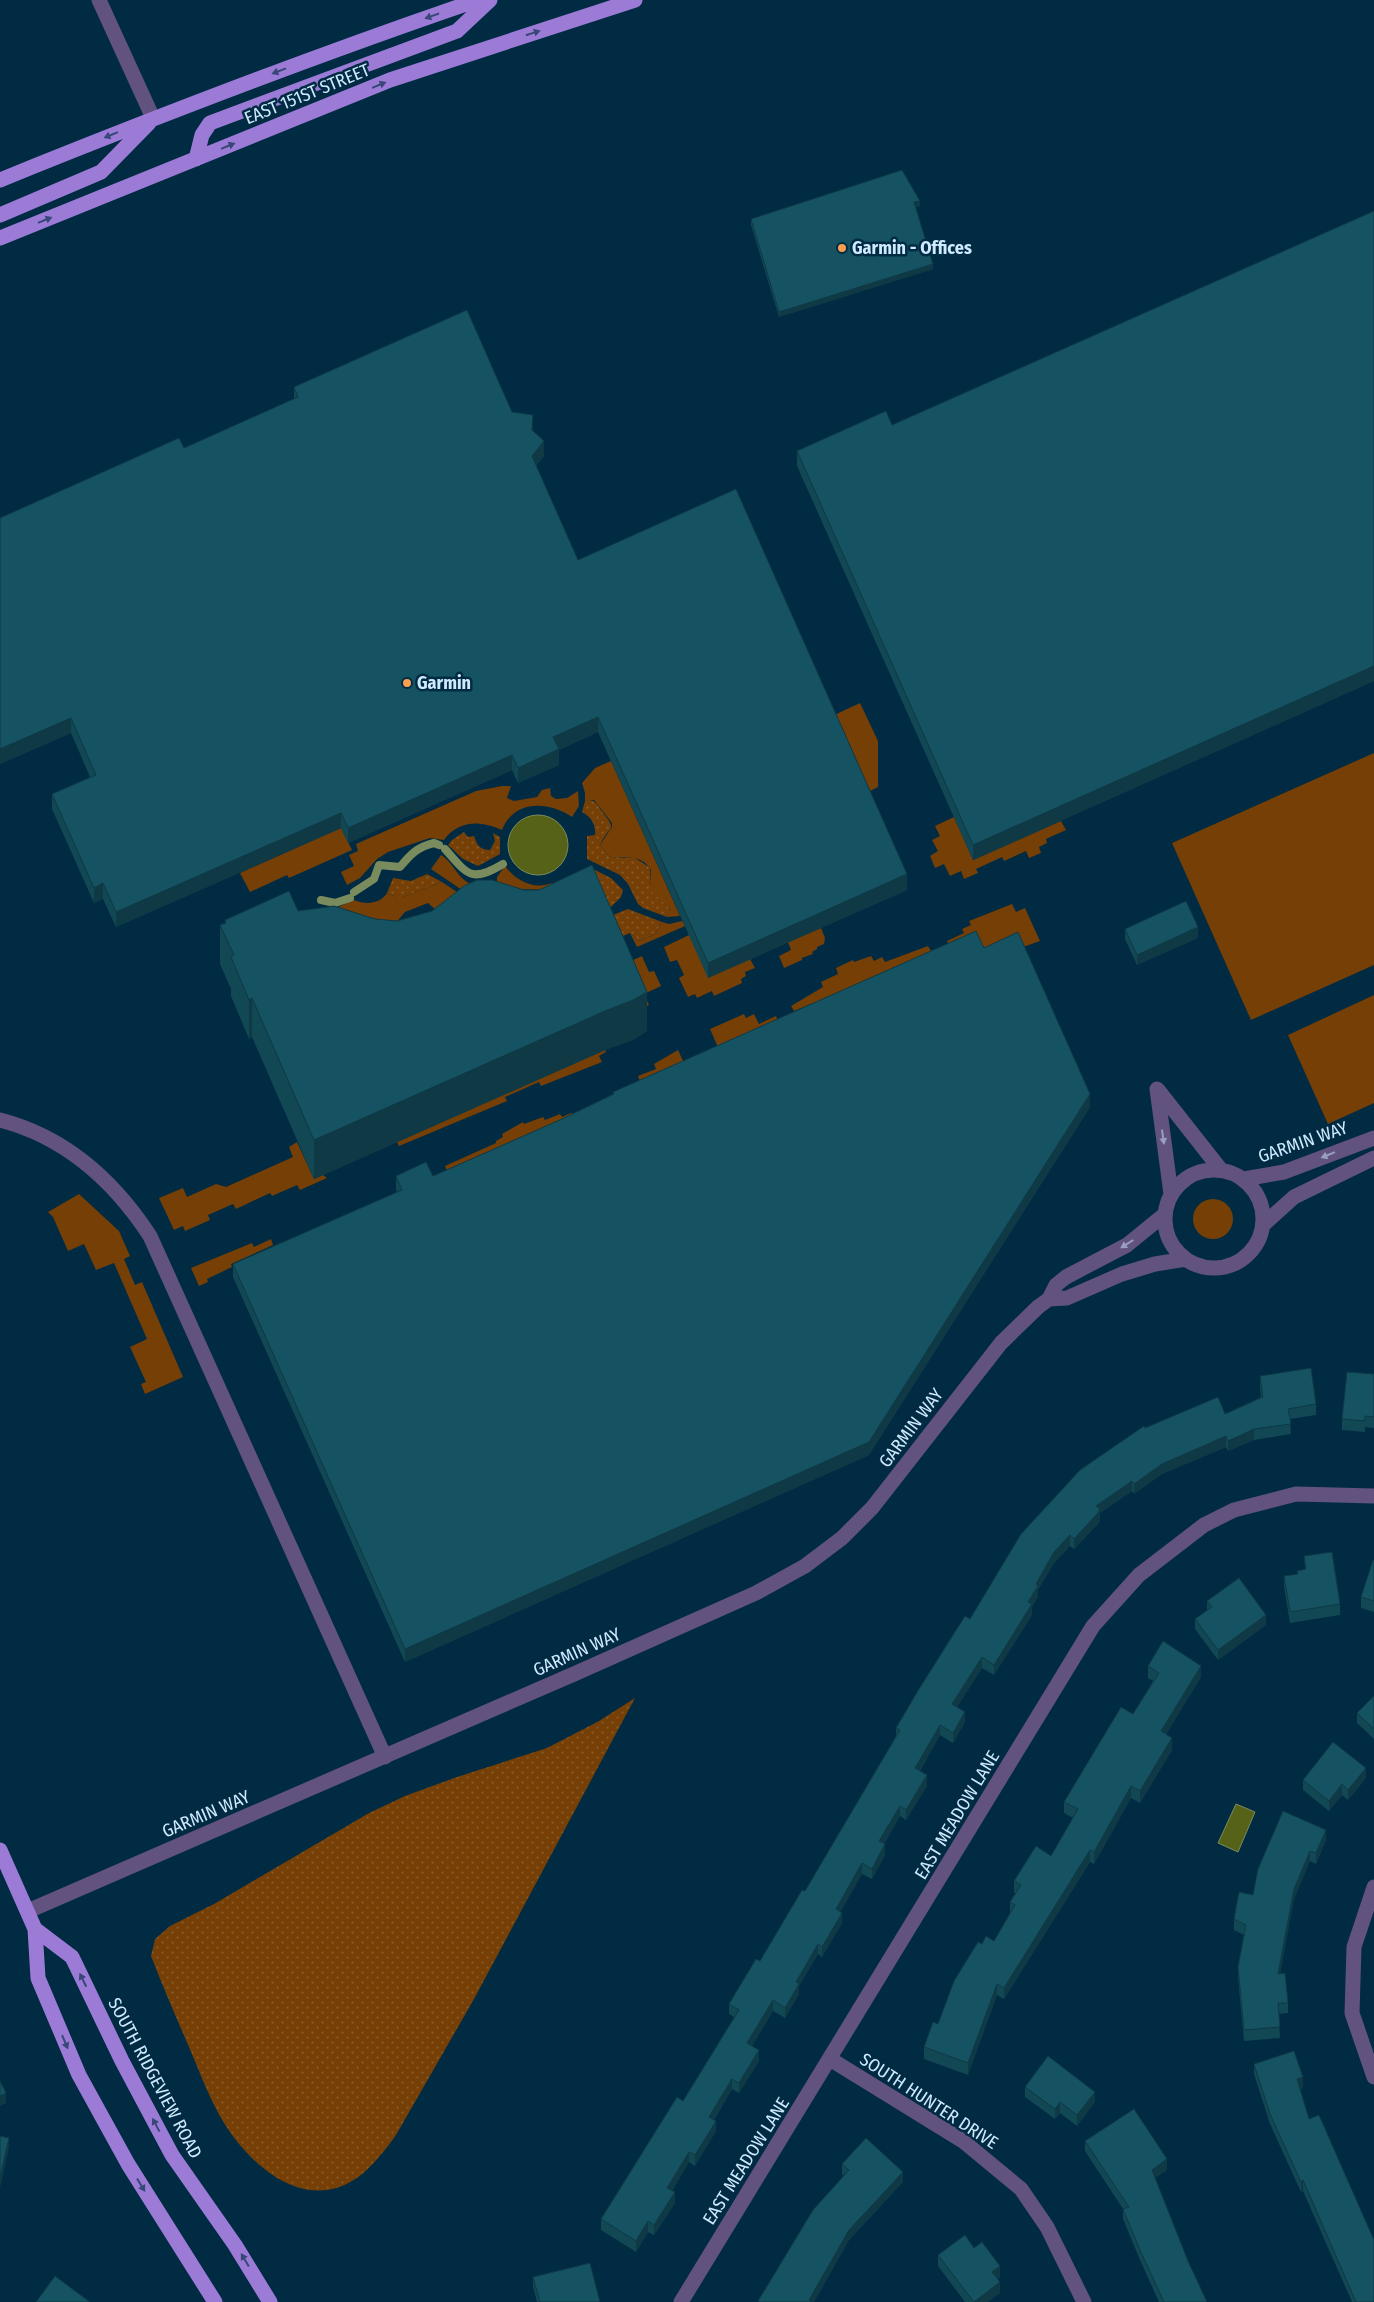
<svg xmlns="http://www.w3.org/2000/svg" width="1374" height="2302" viewBox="0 0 1374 2302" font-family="'Fira Sans Condensed',sans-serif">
  <defs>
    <pattern id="grass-dots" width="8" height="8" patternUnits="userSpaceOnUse" patternTransform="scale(1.25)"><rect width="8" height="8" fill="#753f05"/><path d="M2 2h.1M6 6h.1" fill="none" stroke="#885b2a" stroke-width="1.8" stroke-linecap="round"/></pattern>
  </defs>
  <rect width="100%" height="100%" fill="#002b43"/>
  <path fill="url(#grass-dots)" d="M589 800C596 801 597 804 601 810 618 833 611 822 600 845L610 857 635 858 649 867C652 873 649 878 650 883 654 895 664 900 670 910L667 917 643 908 638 904 628 884 620 875 587 859V836L595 835C596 824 591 817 582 812L585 801Z
    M464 832 468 837 474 836C477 845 480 850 490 850L495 841 493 833 500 837V854L478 866 463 859 448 845 452 840Z
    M593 869 611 878 623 890 621 897 610 908Z
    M427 874 442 882 403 897H397L387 893 393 878 411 881Z
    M628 909 662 922 655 934 639 941 630 933 623 936 613 915Z
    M635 1698 474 1999 396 2135C386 2149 375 2163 361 2175 308 2216 252 2168 224 2123 210 2100 200 2073 189 2047 176 2017 163 1987 151 1956L155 1939 170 1926 214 1904 369 1813 405 1796 457 1777 547 1748 599 1721Z"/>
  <path fill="#753f05" d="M860 703 878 741V787L864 794 830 717Z
    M1374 753V965L1251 1020 1172 843Z
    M611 761 680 916 667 917 670 909 652 892 650 882 651 870C643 855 625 857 610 857L600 845 612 827V823L594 800 585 801V793L582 783 595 768Z
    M502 786H511L507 798 514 801 537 797 542 790 550 788 551 796 556 799 567 798 578 791 579 806 572 817C549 801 514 799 502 830 481 820 458 820 444 840L430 838 388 852 377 859 360 878 347 885 341 872 354 866 349 855 358 851 356 844 476 791Z
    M954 817 973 860 1061 821 1066 830 1046 839 1047 843 1039 847 1041 853 1029 858 1026 851 1004 861 1002 857 976 869 978 873 964 879 961 871 950 876 944 864 935 868 930 856 938 851 932 840 940 836 935 826Z
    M341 828 352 850 289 878 287 875 250 892 240 873Z
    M441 855C454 863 458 880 473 885 480 887 490 883 497 882V877L505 866C516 881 534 890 552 883V890L517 889 437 911 428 903 405 912 394 925 289 929 354 900C366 905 380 904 387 893L397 897H403L442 882 460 894 465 892 431 869Z
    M1012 904 1016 912 1025 908 1040 941 984 961 950 947 947 941 964 933 962 929 971 925 969 921Z
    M682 921 685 926 637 947 630 933 639 941 655 934 662 922 669 924Z
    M821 928 825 938 824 944 817 947V949L812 952 813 954 802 958V960L784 968 779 956 791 950 788 942Z
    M689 935 750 959 755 968 745 972 746 976 741 979 742 983 714 996 712 991 697 998 695 994 688 997 679 978 684 975 677 960 670 962 664 947Z
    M928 946 931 951 812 1007 811 1004 794 1011 791 1006 823 987 821 982 838 974 836 968 853 960 854 962 871 956 874 961 882 957 885 962Z
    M642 956 649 972 654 971 661 986 644 994 649 1005 638 1010 620 966Z
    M1374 995V1103L1328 1124 1288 1035Z
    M744 1014 746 1018 754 1014 759 1024 776 1016 778 1022 720 1052 710 1029Z
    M605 1050 606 1052 599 1056 602 1062 541 1086 539 1082 505 1097 507 1101 399 1146 397 1142Z
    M678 1050 685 1065 640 1081 638 1076 656 1069 654 1064Z
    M571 1113 574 1118 447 1171 445 1166 496 1143V1141L503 1137 502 1134 523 1122 524 1124 543 1117 545 1120 560 1114 562 1117Z
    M297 1142 314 1179 323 1175 327 1178 300 1190 297 1185 272 1196 270 1193 236 1209 233 1204 208 1215 210 1220 185 1231 183 1226 174 1230 159 1198 183 1188 187 1197 216 1184 226 1187 293 1157 289 1147Z
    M79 1194 119 1231 130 1256 124 1259 135 1285 142 1282 183 1377 145 1394 141 1384 146 1382 130 1347 147 1339 114 1263 96 1270 84 1244 68 1251 53 1217 48 1212Z
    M1193 1219a20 20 0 1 1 40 0a20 20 0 1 1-40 0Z
    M271 1239 273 1245 231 1264 232 1267 207 1279 208 1282 199 1286 191 1268 252 1243 254 1247Z"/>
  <path fill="#556218" stroke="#7a8b5d" d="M508 845a30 30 0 1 1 60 0a30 30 0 1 1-60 0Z
    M1236 1804 1255 1812 1238 1852 1218 1843Z"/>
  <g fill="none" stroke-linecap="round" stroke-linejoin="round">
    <path stroke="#7a8b5d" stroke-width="8" d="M445 849C468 875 471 883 503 864
      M354 892 374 879 379 865 400 867C410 855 417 847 434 843L439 845
      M321 900 335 903 350 898"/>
    <path stroke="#62527f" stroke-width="15" d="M99 0 153 118
      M1157 1089 1171 1194
      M1158 1090 1221 1170
      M0 1120C66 1137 114 1181 150 1236L385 1757
      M1165 1219a49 49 0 1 1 98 0a49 49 0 1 1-98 0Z
      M1244 1179 1284 1172 1374 1138
      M1264 1224 1294 1197 1374 1158
      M1049 1299 1056 1285 1066 1277 1127 1245 1165 1214
      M1374 1887 1354 1947 1352 2013 1374 2077
      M28 1911 574 1674 756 1593 805 1566 842 1538 872 1508 1001 1343 1038 1307 1049 1299 1067 1298 1122 1274 1155 1264 1186 1259
      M830 2059 963 2141 1021 2189 1047 2227 1084 2302
      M681 2302 1093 1626 1139 1575 1204 1525 1234 1510 1296 1494 1374 1496"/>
    <path stroke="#9c7bd7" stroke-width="15" d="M196 159 202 135 210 123 457 31 490 0
      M0 180C158 116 317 55 478 0
      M0 215 101 172 149 123
      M0 238 390 80 635 0
      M0 1850 35 1929 38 1978 79 2075 128 2164 215 2302
      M35 1929 72 1957 122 2061 172 2155 235 2245 270 2302"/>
  </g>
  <path fill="#124754" d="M920 206 916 207 933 269 779 317 751 225V219Z
    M1374 211V681L973 860 797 466V451L892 425Z
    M294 387 512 412 533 430 544 456 536 466 578 560 907 890 708 978 598 732 559 750V765L518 783 512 770 348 843 341 828 116 927 103 899 94 903 52 809V794L90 777 71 733 0 764 184 448 294 399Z
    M298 911 647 1031 633 1040 605 1050 314 1179 252 1037 249 1039 231 996V989L220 964V925L225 923V920Z
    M1125 929 1198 938 1137 965 1125 939Z
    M984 948 1090 1107 869 1455 405 1662 233 1277V1264L397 1192 396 1189V1176H433L562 1119 613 1094V1092Z
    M1374 1374V1428L1365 1427V1432L1342 1430V1419Z
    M1260 1376 1316 1404V1415L1290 1419 1291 1434 1254 1440 1228 1451 1226 1447 1162 1474 1134 1494 1132 1491 1100 1513V1520L1098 1524 1074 1549 1070 1546 1054 1563 1038 1590V1596L1032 1607V1615L994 1675 982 1668 957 1707 965 1722 953 1743 940 1735 920 1771 927 1786 906 1820 900 1816 884 1844 885 1855 872 1879 862 1874 840 1912 842 1923 822 1957 818 1954 799 1986V1994L785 2018 773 2011 752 2046 759 2061 739 2093 732 2089 714 2120 716 2131 695 2166 689 2162 672 2191 675 2203 654 2235 648 2232 636 2252 601 2230V2219L683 2101 734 2017 729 2014V2004L760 1961 805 1891 896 1736V1728L970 1619 1145 1428 1225 1414 1261 1397 1260 1387Z
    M1304 1556 1340 1604V1615L1290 1623 1284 1587V1576L1297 1575V1571L1305 1569Z
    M1374 1560V1612L1361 1608V1597Z
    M1207 1601 1266 1625 1218 1660 1195 1629V1619L1207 1610Z
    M1148 1666 1201 1677 1166 1734 1172 1750 1140 1803 1131 1798 1094 1864 1090 1862 1004 1999 997 1995 968 2075 924 2059V2047L938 2024 982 1944 994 1941 1010 1913V1902L1016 1893H1014V1881L1051 1856 1073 1818 1064 1813V1802L1133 1714 1153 1681 1148 1678Z
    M1374 1696V1739L1357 1723V1713Z
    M1366 1778 1348 1800 1342 1795 1329 1811 1303 1790V1780Z
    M1326 1840 1316 1864 1310 1861 1294 1899 1280 1974 1288 2003V2013L1279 2014 1280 2038 1244 2041 1238 1978V1967L1244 1935 1234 1930V1919L1253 1895 1258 1869Z
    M1254 2064 1303 2088 1300 2089 1309 2119 1374 2302H1352L1303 2191 1301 2192 1270 2124 1254 2074Z
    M1025 2087 1095 2102 1077 2126 1060 2113 1055 2119 1025 2097Z
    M1085 2141 1167 2170 1155 2178 1188 2261 1207 2302H1159L1140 2260 1123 2219V2209L1085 2151Z
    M842 2164 903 2182 849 2240 814 2302H758L844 2176 842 2174Z
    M974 2248 1000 2277 997 2279 1000 2293 988 2302H965L938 2266V2255Z
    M533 2277 600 2302H537L533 2287Z"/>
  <path fill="#0f3945" d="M920 201V206L914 208V202Z
    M933 264V269L779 317V312Z
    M544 441V456L532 471V456Z
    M1374 666V681L973 860V845Z
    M598 717V732L559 750V765L518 783V768L553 737Z
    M71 718V733L0 764V749Z
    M512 755V770L348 843V828Z
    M341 813V828L116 927V912Z
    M907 874V890L708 978V963Z
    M103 883V899L94 903V888Z
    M1198 927V938L1137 965V955Z
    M647 992V1031L633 1040 605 1050 314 1179V1140Z
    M252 998V1037L249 1039V1000Z
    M1090 1094V1107L869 1455 405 1662V1649Z
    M1254 1429V1440L1228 1451V1441Z
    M1226 1436V1447L1162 1474 1134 1494V1484L1162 1464Z
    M1132 1481V1491L1100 1513V1520L1098 1524 1074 1549V1539L1096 1506Z
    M1070 1535V1546L1054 1563 1038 1590V1596L1032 1607V1615L994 1675V1665L1028 1602 1036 1584 1054 1552Z
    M1266 1615V1625L1218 1660V1650Z
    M982 1657V1668L952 1715V1704Z
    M1201 1666V1677L1161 1743V1731Z
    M965 1712V1722L953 1743V1733Z
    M940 1725V1735L915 1778V1768Z
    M1172 1738V1750L1140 1803V1791Z
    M1366 1768V1778L1348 1800V1790Z
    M927 1775V1786L906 1820V1810Z
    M1342 1784V1795L1329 1811V1801Z
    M1131 1786V1798L1094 1864V1852Z
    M900 1806V1816L879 1851V1841Z
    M1326 1830V1840L1316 1864V1853Z
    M885 1844V1855L872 1879V1869Z
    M1090 1850V1862L1004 1999V1988Z
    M1310 1851V1861L1294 1899 1278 1984V1974L1294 1889Z
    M862 1863V1874L836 1920V1909Z
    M842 1913V1923L822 1957V1947Z
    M818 1944V1954L799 1986V1994L785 2018V2008L796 1982Z
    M997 1984V1995L968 2075V2063Z
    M773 2000V2011L747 2054V2043Z
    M759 2050V2061L739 2093V2083Z
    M1303 2077V2088L1297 2090V2079Z
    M732 2079V2089L709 2127V2117Z
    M1095 2092V2102L1077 2126V2115Z
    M6 2093V2103L0 2106V2096Z
    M1060 2102V2113L1055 2119V2109Z
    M716 2121V2131L695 2166V2155Z
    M9 2138V2148L0 2188V2178Z
    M689 2152V2162L667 2198V2188Z
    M1167 2159V2170L1152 2180V2170Z
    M903 2172V2182L849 2240 814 2302H809V2300L849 2230Z
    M1303 2180V2191L1301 2192V2182Z
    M675 2192V2203L654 2235V2225Z
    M648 2221V2232L636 2252V2241Z
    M1000 2266V2277L992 2283V2272Z
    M1000 2282V2293L988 2302H974Z"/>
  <path fill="#155262" stroke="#0f3945" d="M902 170 920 201 914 202 933 264 779 312 751 219Z
    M1374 211V666L973 845 797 451 886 411 892 425Z
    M467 310 512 412 533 415 532 430 544 441 532 456 578 560 736 489 907 874 708 963 598 717 553 737 559 749 518 768 512 755 348 828 341 813 116 912 103 883 94 888 52 794 96 775 71 718 0 749V518L179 438 184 448 298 397 294 387Z
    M592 865 647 992 633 1000 605 1011 314 1140 252 998 249 1000 231 957 234 955 220 925 226 923 225 920 289 891 298 911 334 906 375 919 397 921 432 911 464 886 477 880H492L524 890H539Z
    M1186 901 1198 927 1137 955 1125 929Z
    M976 931 984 948 1018 932 1090 1094 869 1442 405 1649 233 1264 402 1190 396 1176 426 1162 433 1176 562 1119 614 1094 613 1092Z
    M1311 1368 1316 1404 1288 1409 1291 1424 1254 1429 1228 1441 1226 1436 1162 1464 1134 1484 1132 1481 1096 1506 1100 1509 1098 1513 1074 1539 1070 1535 1054 1552 1036 1584 1038 1586 1028 1602 1032 1604 994 1665 982 1657 952 1704 965 1712 953 1733 940 1725 915 1768 927 1775 906 1810 900 1806 879 1841 885 1844 872 1869 862 1863 836 1909 842 1913 822 1947 818 1944 796 1982 799 1984 785 2008 773 2000 747 2043 759 2050 739 2083 732 2079 709 2117 716 2121 695 2155 689 2152 667 2188 675 2192 654 2225 648 2221 636 2241 601 2219 677 2097 683 2101 739 2010 729 2004 756 1959 760 1961 802 1890 805 1891 900 1730 896 1728 919 1689 965 1616 970 1619 1021 1534 1080 1470 1144 1426 1145 1428 1218 1397 1225 1414 1263 1397 1260 1376Z
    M1347 1372 1374 1374V1417L1365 1416V1421L1342 1419Z
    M1332 1552 1340 1604 1290 1612 1284 1576 1298 1574 1297 1571 1306 1569 1304 1556Z
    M1373 1560H1374V1601L1361 1597Z
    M1239 1578 1266 1615 1218 1650 1195 1619 1212 1607 1207 1601Z
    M1163 1641 1201 1666 1161 1731 1172 1738 1140 1791 1131 1786 1094 1852 1090 1850 1004 1988 997 1984 968 2063 924 2047 933 2022 938 2024 954 1981 978 1942 982 1944 986 1936 994 1941 1015 1905 1010 1902 1021 1885 1014 1881 1036 1846 1051 1856 1078 1809 1064 1802 1121 1707 1133 1714 1159 1673 1148 1666Z
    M1374 1696V1729L1357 1713Z
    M1333 1742 1366 1768 1348 1790 1342 1784 1329 1801 1303 1780Z
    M1283 1811 1326 1830 1316 1853 1310 1851 1294 1889 1278 1974 1285 1973 1288 2003H1278L1280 2027 1244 2030 1238 1967 1246 1925 1234 1919 1239 1892 1253 1895 1258 1869Z
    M1294 2051 1303 2077 1297 2079 1309 2119 1319 2115 1374 2240V2302H1356L1303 2180 1301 2182 1270 2114 1254 2064Z
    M1048 2056 1095 2092 1077 2115 1060 2102 1055 2109 1025 2087Z
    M0 2081 6 2093 0 2096Z
    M1134 2109 1167 2159 1152 2170 1188 2261 1207 2302H1164L1140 2250 1123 2209 1129 2207 1085 2141Z
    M0 2136 9 2138 0 2178Z
    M866 2138 903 2172 849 2230 809 2300 812 2302H760L758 2301 813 2210 849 2170 842 2164Z
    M965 2235 974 2248 982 2242 1000 2266 992 2272 1000 2282 974 2302 938 2255Z
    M590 2263 600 2302H540L533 2277Z
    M55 2276 90 2302H36Z"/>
  <defs><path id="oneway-solid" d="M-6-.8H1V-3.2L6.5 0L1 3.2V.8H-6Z" transform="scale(1.25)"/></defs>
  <g fill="#374777">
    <use href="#oneway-solid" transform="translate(432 16) rotate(161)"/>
    <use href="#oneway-solid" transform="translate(533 33) rotate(-18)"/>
    <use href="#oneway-solid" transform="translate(279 71) rotate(159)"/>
    <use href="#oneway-solid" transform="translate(379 85) rotate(-22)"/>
    <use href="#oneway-solid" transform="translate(111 135) rotate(158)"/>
    <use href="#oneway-solid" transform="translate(228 146) rotate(-22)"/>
    <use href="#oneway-solid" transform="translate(45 220) rotate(-22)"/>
    <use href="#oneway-solid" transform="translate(83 1980) rotate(-116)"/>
    <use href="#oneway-solid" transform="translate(65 2042) rotate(67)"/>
    <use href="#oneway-solid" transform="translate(156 2125) rotate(-118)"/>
    <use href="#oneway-solid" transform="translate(141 2185) rotate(58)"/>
    <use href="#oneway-solid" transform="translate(245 2260) rotate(-121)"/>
  </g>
  <g fill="#989ebe">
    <use href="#oneway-solid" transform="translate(1163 1137) rotate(82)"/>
    <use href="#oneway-solid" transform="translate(1328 1155) rotate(158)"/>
    <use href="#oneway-solid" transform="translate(1127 1244) rotate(148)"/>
  </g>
  <g fill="#fa9f4f" stroke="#002b43" stroke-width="2">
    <circle cx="842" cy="248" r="5"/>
    <circle cx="407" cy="683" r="5"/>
  </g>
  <g text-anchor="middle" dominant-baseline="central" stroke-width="5" stroke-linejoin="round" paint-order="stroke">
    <g font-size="18" fill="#cfeafe" stroke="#002b43">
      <text transform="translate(307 94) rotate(-22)">EAST 151ST STREET</text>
      <text transform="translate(1303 1142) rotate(-19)">GARMIN WAY</text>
      <text transform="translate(911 1428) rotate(-53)">GARMIN WAY</text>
      <text transform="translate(577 1652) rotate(-24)">GARMIN WAY</text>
      <text transform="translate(206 1814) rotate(-23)">GARMIN WAY</text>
      <text transform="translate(957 1815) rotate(-59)">EAST MEADOW LANE</text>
      <text transform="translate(155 2078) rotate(62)">SOUTH RIDGEVIEW ROAD</text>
      <text transform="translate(929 2101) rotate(33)">SOUTH HUNTER DRIVE</text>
      <text transform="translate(746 2161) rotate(-58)">EAST MEADOW LANE</text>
    </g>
    <g font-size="18" font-weight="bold" fill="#cfeafe" stroke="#002b43" text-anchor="start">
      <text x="852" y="248">Garmin - Offices</text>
      <text x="417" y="683">Garmin</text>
    </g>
  </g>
</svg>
